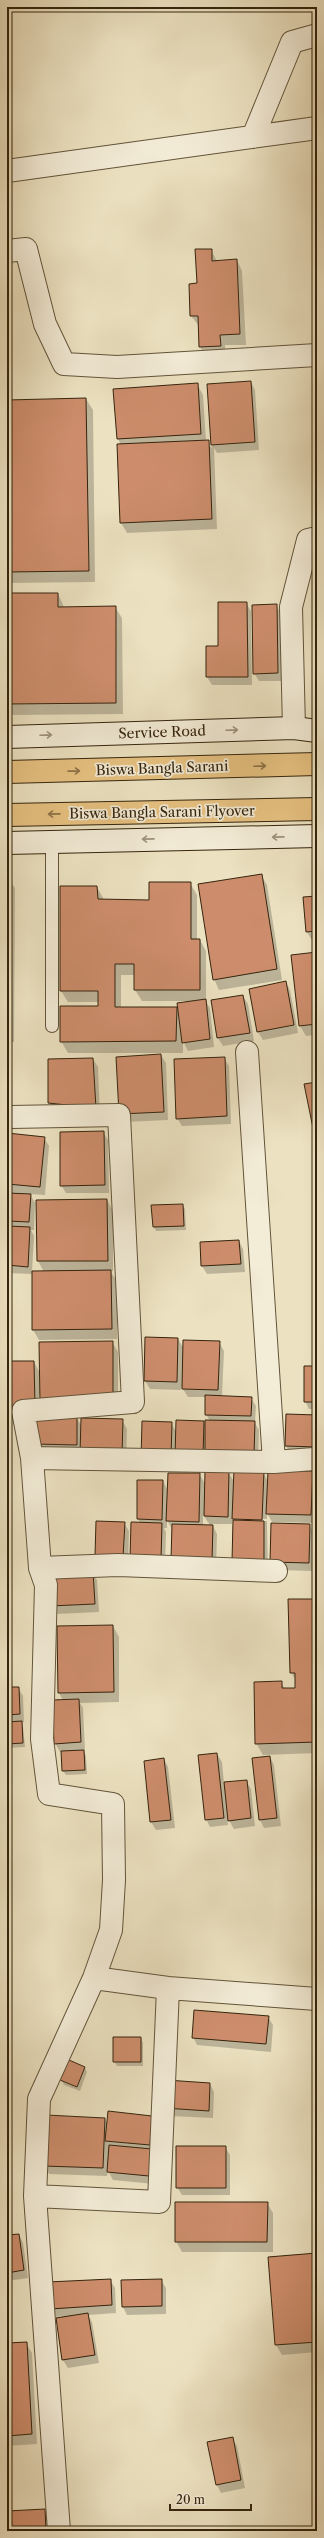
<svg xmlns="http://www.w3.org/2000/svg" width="324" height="2538" viewBox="0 0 324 2538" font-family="'Libre Caslon Text',serif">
  <rect width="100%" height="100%" fill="#ece2c1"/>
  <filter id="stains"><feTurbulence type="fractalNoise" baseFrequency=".005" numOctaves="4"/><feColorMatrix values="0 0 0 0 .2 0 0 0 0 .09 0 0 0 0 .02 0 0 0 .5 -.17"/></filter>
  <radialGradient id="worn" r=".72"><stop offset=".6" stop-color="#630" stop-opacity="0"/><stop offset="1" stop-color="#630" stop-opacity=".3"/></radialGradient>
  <path fill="#0003" fill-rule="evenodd" d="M211 250 217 261 237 260 242 271 246 345H225L226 356 206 357 200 347 199 326 191 316 190 284H198Z
    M251 382 255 390 259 450 217 453 214 448 217 529 127 533 121 523V445L118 439 115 390 197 384 203 395 206 441 212 448 209 385Z
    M86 399 93 410 95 582 10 583 7 579V401Z
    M7 594H58L64 607H115L122 618 123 714 13 715 7 705Z
    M246 603 251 611 252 685H212L207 677V647H219Z
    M276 605 281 614 282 681H259L254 673Z
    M261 875 267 885 282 980 219 990 214 979Z
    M7 877 15 888 14 1042H7Z
    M190 883 197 895V940H200L206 951V1002L210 1008 214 1047 188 1051 183 1041V1053H68L61 1041 99 1007V1002H68L61 991 97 887 104 900 150 901ZM121 975H135V990L142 1001H186L180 1015 176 1008H121Z
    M317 897V942H313L307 932Z
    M317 953V1035L306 1036 300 1026 292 956Z
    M286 982 290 990 298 1033 263 1040 258 1032 250 990Z
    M243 996 248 1004 254 1041 223 1046 218 1038 212 1001Z
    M161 1055 166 1063 168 1120 125 1122Z
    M224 1058 229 1066 231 1124 182 1126 177 1118Z
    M93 1059 98 1067 100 1116 54 1111 49 1103Z
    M317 1083V1133L314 1128Z
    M103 1132 108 1140 109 1193H66L61 1185Z
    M7 1134 44 1138 49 1146 45 1195 30 1194 35 1203 34 1230H31L34 1236 32 1272H44L38 1261 37 1201 107 1200 113 1211V1271H110L117 1281V1339L39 1340 33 1330V1274L7 1273Z
    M182 1205 185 1209 186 1230 156 1231 154 1227Z
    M239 1241 243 1249 245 1272 207 1274 202 1266Z
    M178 1339 184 1349 219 1342 224 1351 222 1397 251 1398 256 1406 255 1423 259 1430 258 1462 147 1467 171 1423 177 1433 204 1422 206 1426 210 1421 206 1414V1397H188L181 1386V1390L150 1389 145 1381Z
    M112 1342 118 1352V1411L39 1394V1416L76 1417 81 1425 122 1420 127 1429 126 1463 41 1452 37 1414 7 1415V1362H34L40 1373Z
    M317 1367V1409H309L305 1401Z
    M317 1416V1454H291L286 1446Z
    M228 1472 235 1483 263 1472 268 1482 312 1472 317 1481 315 1523 272 1522 267 1513V1519L236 1518V1521H267L268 1570 232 1517V1524H212L217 1534 216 1569 172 1529 167 1520V1528H164L166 1532 165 1568 138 1519V1481H163L168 1491 199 1474 206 1485ZM203 1514 207 1521 210 1525H203Z
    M97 1522 124 1523 129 1531 128 1565Z
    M309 1525 314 1533 313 1571 276 1570Z
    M92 1572 97 1580 99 1612 56 1614 51 1606Z
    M317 1600V1753L263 1755 256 1743 281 1682 285 1689H296V1681L291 1672Z
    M113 1626 119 1637V1702L80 1703 83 1708 85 1750H83L86 1756 87 1774 66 1775 63 1771 62 1751 60 1752 55 1743 63 1700 59 1693Z
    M7 1688H18L23 1696 24 1722H21L23 1727 25 1747 7 1748Z
    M217 1754 222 1762 224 1783 246 1781 251 1789 255 1826 234 1829 227 1817 228 1825 210 1827 206 1819Z
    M270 1757 274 1765 281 1826 264 1828 260 1820Z
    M164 1759 168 1767 175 1828 156 1830 151 1822Z
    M268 2017 273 2025 271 2052 197 2045 193 2037Z
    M141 2038 143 2043V2066H117L114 2061Z
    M85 2068 87 2072 80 2091 64 2085 61 2080Z
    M210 2084 214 2092 213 2118 170 2116 165 2108Z
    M152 2117 154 2184 113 2180 108 2171 107 2176 49 2174 45 2166 105 2119 108 2124Z
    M225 2147 230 2155V2195H182L177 2187Z
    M267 2203 273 2213V2252H182L176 2241Z
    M19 2235 23 2243 28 2278 7 2281V2236Z
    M317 2254V2352L282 2355 276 2345 269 2258Z
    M110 2280 115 2288 116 2313 88 2315 92 2322 99 2363 68 2368 63 2360 57 2319 63 2316 56 2317 51 2309Z
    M161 2280 166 2288V2314L127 2315 123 2307Z
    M26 2343 32 2353 37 2444 7 2446V2344Z
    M232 2438 237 2446 245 2488 221 2493 217 2485Z
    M45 2510 51 2521V2531H7V2512Z"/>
  <path fill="#cd8d6c" stroke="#34240d" d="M195 249H212V261L237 259 240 334 220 335 221 346 199 347 198 316H190L189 284 197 283Z
    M251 381 255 442 211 445 207 384Z
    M198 383 201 434 117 439 113 389Z
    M86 398 89 571 7 572V400Z
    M209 440 212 519 120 523 117 444Z
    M7 593H58V607L116 606V703L7 704Z
    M218 602H247L248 677H206V646H218Z
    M277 604 278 673 253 674 252 605Z
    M262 874 277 969 213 980 198 884Z
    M7 876H9L8 1031H7Z
    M149 882H191V939H200V990H134V964H115V1007H177L176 1041 60 1042V1006H98V991H60V886H97L98 899 149 900Z
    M317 896V931L306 932 303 897Z
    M317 952V1024L299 1026 291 955Z
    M286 981 294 1025 257 1032 249 989Z
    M243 995 250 1033 217 1038 211 1000Z
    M206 999 210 1039 182 1043 177 1003Z
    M161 1054 164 1112 119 1114 116 1057Z
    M225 1057 227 1116 176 1119 174 1059Z
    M93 1058 96 1108 48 1103V1059Z
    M317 1082V1127L313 1128 304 1084Z
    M104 1131 105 1185 60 1186V1132Z
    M7 1133 45 1137 40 1187 7 1184Z
    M7 1193 31 1194 29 1222 7 1221Z
    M107 1199 108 1261H37L36 1200Z
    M183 1204 184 1226 153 1227 151 1205Z
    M7 1226 30 1227 28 1267 7 1265Z
    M239 1240 241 1264 201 1266 200 1242Z
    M111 1270 112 1329 32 1330V1271Z
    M145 1337 178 1338 177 1382 144 1381Z
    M183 1340 220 1341 218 1390 182 1389Z
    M113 1341V1401L40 1402 39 1342Z
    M7 1361H34L35 1407H7Z
    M304 1366H317V1402H304Z
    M205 1395 252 1397 251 1416 205 1415Z
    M286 1414 317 1415V1447L285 1446Z
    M36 1415 77 1416V1445L35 1444Z
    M81 1418 123 1419 122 1455 80 1454Z
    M176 1420 204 1421 203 1457 175 1456Z
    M205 1420 255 1421 254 1455 205 1454Z
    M142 1421 172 1422 171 1459H141Z
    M234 1469 264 1471 262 1520 232 1519Z
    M205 1471H229L228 1517 204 1516Z
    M268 1471H313L311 1515 266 1514Z
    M168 1473H200L199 1522 166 1521Z
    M317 1473V1519H316Z
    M137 1480H163L162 1520 137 1519Z
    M233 1520 264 1521V1562H232Z
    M96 1521 125 1522 123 1557 95 1556Z
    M131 1522 162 1523 161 1560 130 1559Z
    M271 1523 310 1524 309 1563 270 1562Z
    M172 1524 213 1525 212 1561 171 1560Z
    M93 1571 95 1604 50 1606 48 1574Z
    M288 1599H317V1742L255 1744 254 1682 282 1681V1688H295V1673H290Z
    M113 1625 114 1692 58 1693 57 1626Z
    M7 1687H19L20 1714 7 1715Z
    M79 1699 81 1742 54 1744 52 1700Z
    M22 1721 23 1743 7 1744V1722Z
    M84 1750 85 1770 62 1771 61 1751Z
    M217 1753 224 1818 205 1820 198 1755Z
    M270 1756 277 1818 259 1820 252 1758Z
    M164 1758 171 1820 150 1822 144 1761Z
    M247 1780 251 1818 228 1821 224 1782Z
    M194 2010 269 2016 266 2044 192 2038Z
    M113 2037H141V2062H113Z
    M69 2060 85 2067 77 2087 60 2080Z
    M166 2080 210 2083 209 2111 164 2108Z
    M108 2111 152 2116 150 2145 105 2141Z
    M46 2115 105 2118 103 2168 44 2166Z
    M109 2145 152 2149 149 2176 107 2172Z
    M176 2146H226V2188H176Z
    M175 2202H268L267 2242H175Z
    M19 2234 24 2270 7 2273V2235Z
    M317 2253V2342L275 2345 268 2257Z
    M111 2279 112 2305 50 2309 48 2282Z
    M162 2279V2306L122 2307 121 2280Z
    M88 2313 95 2355 62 2360 56 2318Z
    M27 2342 32 2434 7 2436V2343Z
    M233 2437 241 2480 216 2485 207 2442Z
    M45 2509 46 2531H7V2511Z"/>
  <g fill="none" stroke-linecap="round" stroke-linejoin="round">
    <g stroke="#62543a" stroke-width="14">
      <path id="lane" d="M52 843V1026"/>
    </g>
    <g stroke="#62543a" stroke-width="24">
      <path id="street" d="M253 137 292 42 317 35
        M7 171 317 128
        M7 251 26 249 45 324 64 364 117 367 317 355
        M294 728 291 607 308 540 317 538
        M11 1117 119 1115 133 1402 23 1411 32 1458 40 1568 46 1585 42 1739 49 1794 113 1804 114 1880 111 1930 94 1978 39 2099 35 2196 59 2531
        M32 1458 274 1462 247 1052
        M274 1462 314 1459
        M40 1568 118 1565 276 1571
        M94 1978 168 1988 317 1999
        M35 2196 159 2202 168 1988"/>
    </g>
    <g stroke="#34240d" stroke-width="24">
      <path id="secondary" d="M7 737 294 728 317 731
        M7 843 317 836"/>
    </g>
    <g stroke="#34240d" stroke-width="24">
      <path id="primary" d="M7 772 317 764
        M7 815 317 809"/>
    </g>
    <use href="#lane" stroke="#f3ecd7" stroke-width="12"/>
    <use href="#street" stroke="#f3ecd7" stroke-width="22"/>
    <use href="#secondary" stroke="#f3ecd7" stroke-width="22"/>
    <use href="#primary" stroke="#e6c180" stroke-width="22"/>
  </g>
  <defs><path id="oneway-shaft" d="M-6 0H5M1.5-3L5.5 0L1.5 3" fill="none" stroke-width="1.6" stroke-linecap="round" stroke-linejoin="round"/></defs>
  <g stroke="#9d927c">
    <use href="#oneway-shaft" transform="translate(232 730) rotate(-2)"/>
    <use href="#oneway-shaft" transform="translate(46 735) rotate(-2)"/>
    <use href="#oneway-shaft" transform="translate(278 837) rotate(179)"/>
    <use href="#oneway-shaft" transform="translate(148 839) rotate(179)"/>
  </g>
  <g stroke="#8d7246">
    <use href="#oneway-shaft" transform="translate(260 766) rotate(-2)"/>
    <use href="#oneway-shaft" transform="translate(74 771) rotate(-1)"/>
    <use href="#oneway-shaft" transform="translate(54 814) rotate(179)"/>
  </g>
  <g text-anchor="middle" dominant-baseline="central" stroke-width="3.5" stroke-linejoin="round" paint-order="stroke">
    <g font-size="14" fill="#34240d" stroke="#f3ecd7">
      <text transform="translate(162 732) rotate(-2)">Service Road</text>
      <text transform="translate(162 768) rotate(-2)">Biswa Bangla Sarani</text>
      <text transform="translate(162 812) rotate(-1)">Biswa Bangla Sarani Flyover</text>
    </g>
  </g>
  <rect width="324" height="2538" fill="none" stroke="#ece2c1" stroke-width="24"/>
  <rect x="8" y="8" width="308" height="2522" fill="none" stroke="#34240d" stroke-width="2"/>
  <rect x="12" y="12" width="300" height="2514" fill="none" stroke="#34240d"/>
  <path d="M170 2504v6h81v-6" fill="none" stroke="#34240d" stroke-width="2"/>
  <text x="176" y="2504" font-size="12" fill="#34240d" stroke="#f3ecd7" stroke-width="3" paint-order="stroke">20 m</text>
  <rect width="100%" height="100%" filter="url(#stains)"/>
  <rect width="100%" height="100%" fill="url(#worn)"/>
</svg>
